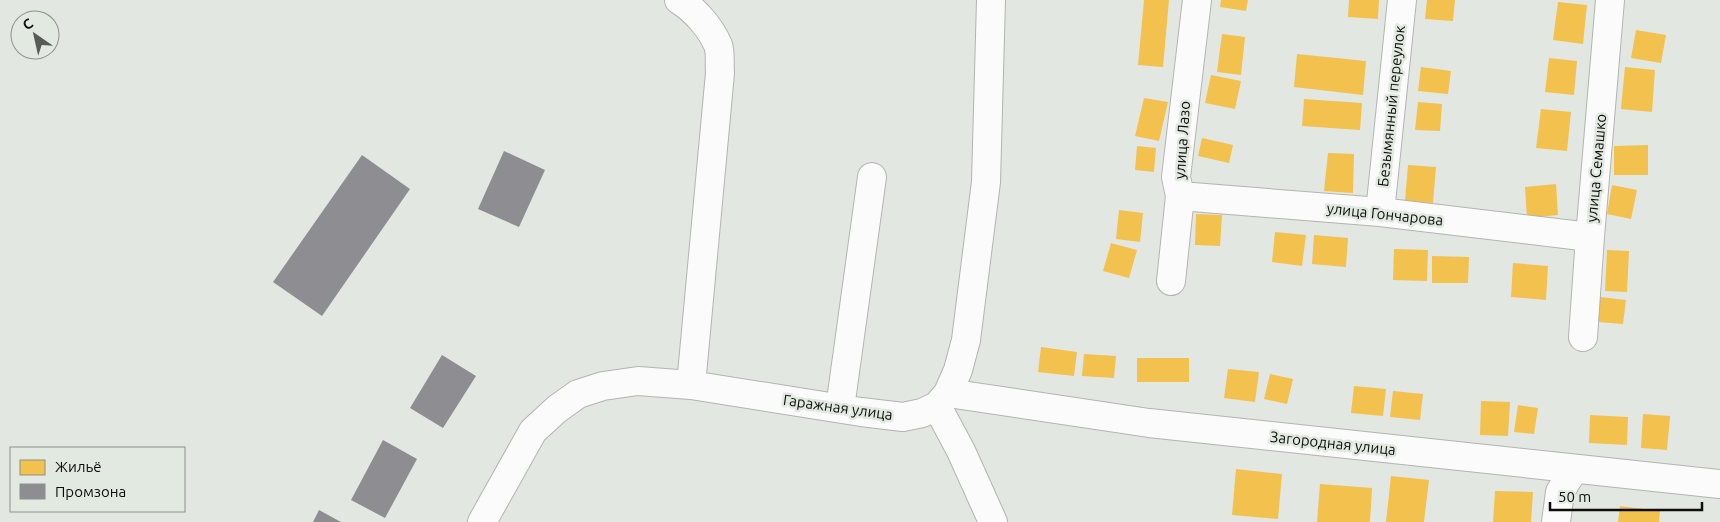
<svg xmlns="http://www.w3.org/2000/svg" width="1720" height="522" viewBox="0 0 1720 522" font-family="Ubuntu,sans-serif">
  <rect width="100%" height="100%" fill="#e3e7e2"/>
  <path fill="#f2c14e" d="M1144 0H1169L1163 67 1138 65Z
    M1221 0H1248L1246 11 1220 7Z
    M1349 0H1379L1378 19 1348 17Z
    M1427 0H1455L1453 21 1425 19Z
    M1558 2 1587 5 1583 44 1553 40Z
    M1636 30 1666 35 1661 63 1631 58Z
    M1222 34 1245 37 1241 75 1217 72Z
    M1297 54 1366 61 1363 95 1294 87Z
    M1549 58 1577 61 1574 95 1545 92Z
    M1421 67 1451 71 1448 94 1418 91Z
    M1625 67 1655 70 1652 112 1621 109Z
    M1211 75 1241 81 1235 109 1205 103Z
    M1144 98 1168 102 1159 141 1135 136Z
    M1304 99 1362 103 1360 130 1302 126Z
    M1418 102 1442 104 1440 131 1415 130Z
    M1541 109 1571 112 1567 151 1536 148Z
    M1202 138 1233 145 1229 163 1198 156Z
    M1648 145V175H1614V146Z
    M1137 146 1156 148 1154 172 1135 170Z
    M1328 153 1354 154 1353 193 1324 191Z
    M1408 165 1436 167 1433 203 1405 201Z
    M1556 184 1558 215 1527 218 1525 187Z
    M1612 185 1637 190 1631 219 1607 214Z
    M1119 210 1143 213 1140 242 1116 239Z
    M1196 214 1222 215 1220 246 1195 245Z
    M1275 232 1306 235 1302 266 1272 262Z
    M1314 235 1348 238 1346 267 1312 264Z
    M1111 243 1137 250 1129 278 1103 271Z
    M1394 249 1428 250 1427 281 1393 280Z
    M1607 250 1629 251 1627 292 1605 291Z
    M1432 256 1469 257 1468 283H1432Z
    M1513 263 1548 266 1546 300 1511 297Z
    M1600 297 1626 300 1623 324 1598 322Z
    M1041 347 1077 352 1074 376 1038 372Z
    M1084 354 1116 356 1114 378 1082 376Z
    M1137 358H1189V382H1137Z
    M1228 369 1259 372 1255 402 1224 398Z
    M1270 374 1293 379 1287 404 1264 399Z
    M1354 386 1386 389 1383 416 1351 413Z
    M1393 391 1423 394 1420 420 1390 417Z
    M1481 401 1510 402 1508 436 1480 435Z
    M1518 405 1538 408 1534 434 1514 432Z
    M1643 414 1670 416 1667 450 1641 448Z
    M1590 415 1628 417 1627 445 1589 443Z
    M1236 469 1282 474 1278 519 1232 515Z
    M1391 476 1429 480 1424 522H1386Z
    M1320 484 1372 488 1370 522H1317Z
    M1495 491 1533 492 1531 522H1493Z
    M1620 506 1660 511 1659 522H1618Z"/>
  <path fill="#8d8d92" d="M504 151 545 170 519 227 478 209Z
    M362 155 410 189 322 316 273 282Z
    M442 355 476 376 443 428 410 408Z
    M383 440 417 459 385 518 351 500Z
    M319 510 341 522H313Z"/>
  <g fill="none" stroke-linecap="round" stroke-linejoin="round">
    <g stroke="#b2b4b0" stroke-width="30">
      <path id="minor" d="M679 0C695 10 710 27 718 45 721 53 719 65 720 73L691 385
        M1180 196 1380 212 1590 237
        M1380 212 1402 0
        M1171 281 1180 196 1176 177 1197 0
        M1583 337 1590 237 1610 0
        M948 393 1149 423 1720 484
        M937 406 961 451 993 522
        M840 408 872 177
        M482 522 533 431 557 409 578 394 603 386 638 381 691 385 861 412 903 417 922 413 937 406 948 393 958 370 966 340 986 182 991 0
        M1556 522 1560 492 1574 469"/>
    </g>
    <use href="#minor" stroke="#fbfbfb" stroke-width="28"/>
  </g>
  <g text-anchor="middle" dominant-baseline="central" stroke-width="5" stroke-linejoin="round" paint-order="stroke">
    <g font-size="15" fill="#0c0e0b" stroke="#e2e9e0">
      <text transform="translate(1391 106) rotate(-84)">Безымянный переулок</text>
      <text transform="translate(1182 140) rotate(-86)">улица Лазо</text>
      <text transform="translate(1596 168) rotate(-85)">улица Семашко</text>
      <text transform="translate(1385 214) rotate(6)">улица Гончарова</text>
      <text transform="translate(838 407) rotate(8)">Гаражная улица</text>
      <text transform="translate(1333 443) rotate(6)">Загородная улица</text>
    </g>
  </g>
  <rect x="10" y="447" width="175" height="65" fill="#e2e9e0" stroke="#8c918b"/>
  <rect x="20" y="460" width="25" height="15" fill="#f2c14e" stroke="#8c918b"/>
  <text x="55" y="472" font-size="15" fill="#0c0e0b">Жильё</text>
  <rect x="20" y="484" width="25" height="15" fill="#8d8d92" stroke="#8c918b"/>
  <text x="55" y="497" font-size="15" fill="#0c0e0b">Промзона</text>
  <g transform="translate(35 35) rotate(326)"><circle r="24" fill="#e2e9e0" stroke="#8c918b"/>
  <path d="M0-4L9 19L0 12L-9 19Z" fill="#575a56"/>
  <text y="-8" font-size="14" font-weight="bold" text-anchor="middle" fill="#0c0e0b">С</text>
  </g>
  <path d="M1550 502v8h152v-8" fill="none" stroke="#0c0e0b" stroke-width="2.5"/>
  <text x="1558" y="502" font-size="15" fill="#0c0e0b" stroke="#e2e9e0" stroke-width="4" paint-order="stroke">50 m</text>
</svg>
